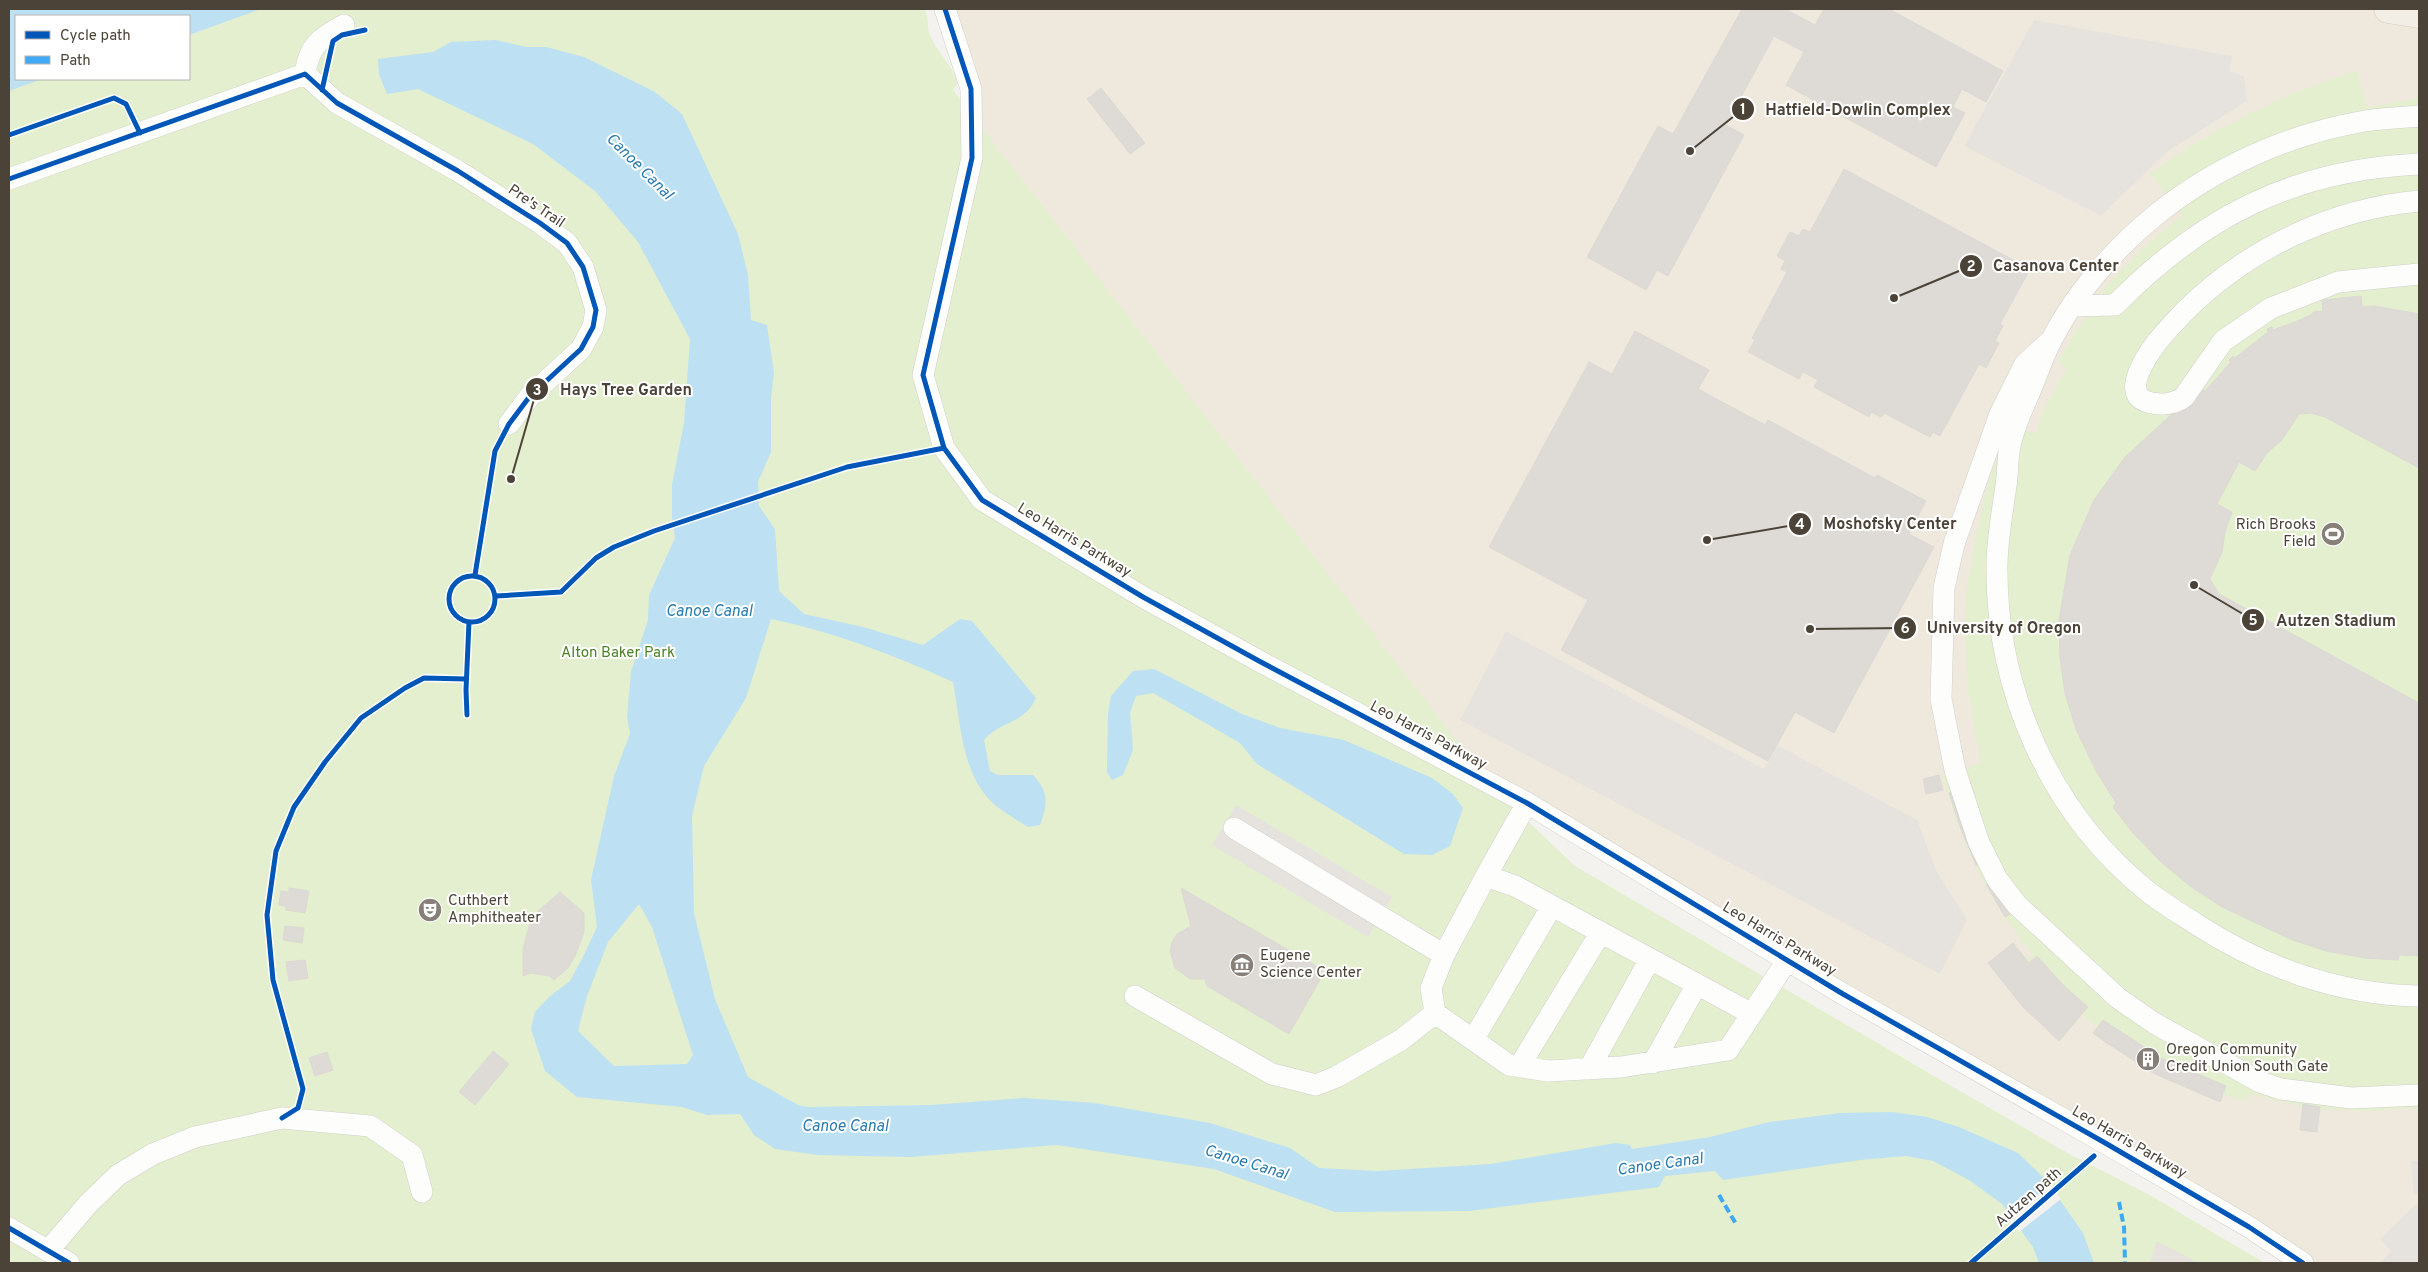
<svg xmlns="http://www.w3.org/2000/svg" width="2428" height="1272" viewBox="0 0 2428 1272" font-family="Overpass,sans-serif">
  <rect width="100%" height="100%" fill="#f4f2ee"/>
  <path fill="#efe9dd" d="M945 9H2388L2419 14V1263H2301L1400 735 972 158 971 89Z"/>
  <path fill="#e3efce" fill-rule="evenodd" d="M9 9H924C930 19 926 26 930 35 936 52 952 64 958 83L953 90 1478 768 1504 799 1575 866 1927 1072 2073 1156 2146 1193 2265 1263H9ZM16 16H189V79H16Z
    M2357 71 2367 108 2419 98V1108L2364 1111 2320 1109V1107L2303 1104V1106L2249 1094 2247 1102 2223 1094 2225 1086 2161 1058 2104 1020 2098 1027 2082 1014 2088 1006 2064 986 2037 957 2029 963 2027 960 2033 955C1989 900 1959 841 1942 773L1980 764 1968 687 1965 632 1966 594 1976 536 1990 477 2002 441 2016 427 2036 434 2044 409 2067 368 2058 362C2073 337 2088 310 2106 287 2129 260 2155 237 2182 215L2150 174C2214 128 2282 94 2357 71Z"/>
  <path fill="#e6e3df" d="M2034 20 2232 56 2229 71 2244 76 2247 101 2168 151 2101 216 1964 146Z
    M1506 631 1764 769 1777 745 1917 820 1937 872 1967 920 1940 974 1460 720Z
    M1236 805 1392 897 1368 937 1212 845Z
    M2411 1161H2419V1194L2414 1195Z
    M2417 1203 2419 1205V1263H2380L2391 1251 2380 1239Z
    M2157 1241 2199 1263H2150Z"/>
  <path fill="#bde0f3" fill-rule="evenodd" d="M9 9H261L189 35V16H16V79H42L9 91Z
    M496 40 526 47H546L584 57 655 92 682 114 738 234 748 275 751 320 767 325 774 373 771 397V452L758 482 759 506 775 529 779 591 804 614 863 627 923 645 960 619 972 621 1036 698C1025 724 1001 720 984 740L990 771 998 775H1033C1049 792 1048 803 1040 825L1028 827C1013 817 993 807 983 792 961 762 960 718 953 682 894 655 834 632 771 619L746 698 704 766 692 816 694 913 715 999 748 1077 798 1105 808 1107 931 1105 1024 1098 1095 1103 1210 1123 1290 1148 1319 1168 1377 1171 1491 1164 1616 1143 1630 1145 1632 1149 1710 1137 1769 1122 1841 1113 1892 1112 1927 1117 1959 1127 2018 1153 2045 1179 2083 1233 2094 1263H2039L2033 1247 2002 1204 1969 1180 1933 1161 1906 1156 1860 1160 1723 1180 1715 1171 1665 1176 1659 1187 1469 1211 1335 1212 1214 1169 1057 1145 910 1157 818 1155 775 1149 754 1135 740 1114 707 1115 682 1107 577 1097 545 1071 531 1029 535 1012 549 997 570 981 583 957 597 927 591 880 614 776 630 734 627 716 631 672 648 620 649 595 675 538 672 516V485L684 423 690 339 638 242 595 191 533 144 418 89 387 94 379 74 378 59 433 52 451 42ZM639 904 652 927 693 1055 687 1064 614 1066 578 1031 587 996 608 942Z
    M1154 669 1242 714 1280 728 1344 740 1432 778 1453 794 1463 808 1450 846 1432 855 1404 854 1257 764 1240 743 1153 693 1136 696 1130 713 1133 750 1123 775 1112 780 1107 772 1108 714 1111 696 1133 671Z"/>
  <path fill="#f4f2ee" d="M2051 1184 2061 1199 2019 1232 2009 1218Z"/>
  <path fill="#dedbd6" stroke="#dcd9d4" d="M1742 9H1790L1789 11 1815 25 1824 9H1889L2003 71 1986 102 1962 89 1953 107 1965 113 1936 167 1786 85 1804 52 1774 36 1726 125 1744 135 1668 276 1657 270 1646 290 1587 257 1658 126 1673 134Z
    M1101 88 1145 143 1130 154 1087 99Z
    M1844 169 2030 269 2000 324 2003 326 1995 341 1999 343 1986 368 1979 364 1940 436 1933 432 1930 437 1884 413 1881 417 1871 412 1869 417 1814 387 1818 380 1803 372 1799 379 1748 352 1755 340 1752 338 1787 272 1781 269 1785 261 1777 256 1790 232 1799 236 1803 229 1810 232Z
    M2361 296 2362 307 2374 306 2419 314V468L2325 417 2311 413 2299 414 2282 440 2267 453 2255 471 2239 462 2217 504 2232 512 2225 532 2222 552 2210 579 2219 594 2419 703V956L2399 955 2398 960 2365 958 2326 951 2290 939 2222 907 2190 886 2161 862 2132 832 2113 807 2116 803 2095 769 2076 729 2065 693 2060 658 2059 621 2070 555 2094 500 2125 457 2196 392 2200 395 2203 390 2205 391 2231 362 2229 360 2233 356 2235 358 2268 332 2267 329 2272 327 2273 330 2295 322 2313 314V312L2323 311 2322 300Z
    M1635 331 1709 370 1698 389 1765 425 1768 420 1875 478 1877 475 1926 501 1909 534 1934 547 1834 733 1795 712 1768 761 1561 650 1588 600 1489 547 1589 362 1612 374Z
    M1939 775 1943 790 1926 794 1923 779Z
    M1957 791 1984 862 1976 865 1961 829 1949 793Z
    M1994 880 2013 912 2005 917 1986 884Z
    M289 888 309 891 305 913 286 910V906L279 905 281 891 289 892Z
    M1181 888 1325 971 1289 1034 1207 986 1205 979H1190L1175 968 1170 951 1172 942 1177 934 1191 926Z
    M560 892 584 913V932L575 956 568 968 554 980 550 976 531 973 523 976V950L529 926 536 913Z
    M285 926 304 928 302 943 283 940Z
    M2013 943 2029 963 2037 956 2064 986 2088 1007 2059 1041 2023 1007 1988 963Z
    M305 960 308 978 289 981 286 962Z
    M2103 1020 2161 1058 2226 1086 2220 1102 2153 1073 2104 1041 2093 1033Z
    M493 1051 509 1064 475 1105 459 1092Z
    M327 1052 333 1070 315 1076 309 1058Z
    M2303 1104 2320 1107 2317 1132 2300 1130Z"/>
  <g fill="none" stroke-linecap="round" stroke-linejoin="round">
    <g stroke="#d2d0cb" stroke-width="22">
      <path id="minor" d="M945 9 971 89 972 158 923 375 944 448 982 500 1143 597 1259 661 1527 803 1843 994 2107 1144 2249 1227 2303 1263
        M305 74 337 103 458 171 540 223 567 243 583 267 596 310 593 327 581 349 530 396 509 424
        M305 74C309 45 320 38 344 25
        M2419 116C2401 118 2383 118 2365 121 2289 134 2217 166 2157 214 2116 247 2076 292 2052 339 2044 354 2038 372 2031 389 2023 408 2014 426 2010 446 2007 460 2008 473 2006 486 2002 514 1997 540 1997 567 1996 690 2050 812 2146 890 2162 903 2179 913 2196 924 2262 967 2340 995 2419 996
        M9 179 305 74
        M2419 201C2331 209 2247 249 2184 312 2167 330 2149 348 2139 372 2135 382 2132 396 2145 401 2158 406 2173 405 2184 397L2223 341 2271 308 2338 282 2419 274
        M2073 306 2115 305C2203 216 2293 170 2419 164
        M2048 343 2025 364 2000 414 1954 544 1944 588 1941 699 1955 770 1979 843 1997 879 2017 905 2118 998 2154 1023 2260 1082 2281 1089 2351 1098 2419 1095
        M1234 828 1444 955
        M1486 876 1527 803
        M1135 996 1272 1074 1316 1085 1336 1077 1401 1040 1435 1013
        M1752 1014 1515 886 1486 876 1444 955 1431 988 1435 1013 1509 1065 1548 1071 1621 1067 1728 1050 1788 959
        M1473 1040 1552 906
        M1653 1063 1697 984
        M1519 1067 1601 932
        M1589 1069 1650 959
        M9 1228 69 1263
        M48 1251 88 1204 118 1175 153 1154 195 1137 282 1118 370 1126 412 1155 422 1192"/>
    </g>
    <g stroke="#d7cdbb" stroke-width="29">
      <path id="major" d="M2388 9 2419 14"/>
    </g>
    <use href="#minor" stroke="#fdfdfc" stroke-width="21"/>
    <use href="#major" stroke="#f2eee6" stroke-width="28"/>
    <path stroke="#3fa9f5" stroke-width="4" stroke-dasharray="8 4" stroke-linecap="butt" d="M1719 1195 1736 1224
      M2119 1202 2124 1227 2125 1263"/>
    <g stroke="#fff" stroke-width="8">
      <path id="cycleway" d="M945 9 971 89 972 158 923 375 944 448 982 500 1143 597 1259 661 1527 803 1843 994 2107 1144 2249 1227 2303 1263
        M322 90 333 41 342 35 365 30
        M9 135 114 98 126 104 140 133
        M9 179 305 74 337 103 458 171 540 223 567 243 583 267 596 310 593 327 581 349 530 396 509 424 495 451 475 575
        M449 599a23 23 0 1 1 46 0a23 23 0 1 1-46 0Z
        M496 596 561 592 596 558 614 547 654 531 847 467 944 448
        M467 715 466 690 469 622
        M282 1118 298 1108 303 1089 273 980 267 915 276 851 294 807 325 762 361 718 405 688 424 678 466 679
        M9 1228 69 1263
        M1971 1263 2094 1156"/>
    </g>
    <use href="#cycleway" stroke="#0057b8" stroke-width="5"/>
  </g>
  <defs>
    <g id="stadium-disc" transform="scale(1.25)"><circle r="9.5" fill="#878078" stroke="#fff"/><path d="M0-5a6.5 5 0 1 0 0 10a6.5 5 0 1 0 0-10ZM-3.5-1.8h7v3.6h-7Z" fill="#fff"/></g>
    <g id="theatre-disc" transform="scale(1.25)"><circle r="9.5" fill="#878078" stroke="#fff"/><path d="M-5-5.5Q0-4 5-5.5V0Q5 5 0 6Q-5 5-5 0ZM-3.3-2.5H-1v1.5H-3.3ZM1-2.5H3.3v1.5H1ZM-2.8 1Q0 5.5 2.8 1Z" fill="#fff"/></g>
    <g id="museum-disc" transform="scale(1.25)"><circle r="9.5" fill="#878078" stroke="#fff"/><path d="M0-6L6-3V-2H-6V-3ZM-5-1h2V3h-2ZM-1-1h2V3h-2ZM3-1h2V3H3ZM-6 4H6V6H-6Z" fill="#fff"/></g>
    <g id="building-disc" transform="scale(1.25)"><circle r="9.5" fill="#878078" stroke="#fff"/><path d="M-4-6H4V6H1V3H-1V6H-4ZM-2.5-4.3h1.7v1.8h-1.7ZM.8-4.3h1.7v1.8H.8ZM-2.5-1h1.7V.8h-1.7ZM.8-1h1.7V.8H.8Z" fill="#fff"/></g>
  </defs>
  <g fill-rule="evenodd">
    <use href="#stadium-disc" x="2333" y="534"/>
    <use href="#theatre-disc" x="430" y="910"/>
    <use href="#museum-disc" x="1242" y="965"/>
    <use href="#building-disc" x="2148" y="1059"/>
  </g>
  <g text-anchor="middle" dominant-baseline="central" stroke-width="4" stroke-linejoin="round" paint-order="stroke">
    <g font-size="15" fill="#4c4338" stroke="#fff">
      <text transform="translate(536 207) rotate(34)">Pre's Trail</text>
      <text transform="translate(1074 541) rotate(31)">Leo Harris Parkway</text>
      <text transform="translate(1428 736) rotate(28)">Leo Harris Parkway</text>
      <text transform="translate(1779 940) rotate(31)">Leo Harris Parkway</text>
      <text transform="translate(2129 1143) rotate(30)">Leo Harris Parkway</text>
      <text transform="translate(2029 1198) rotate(-41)">Autzen path</text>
    </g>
    <g font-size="15" fill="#4c4338" stroke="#fff" text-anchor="start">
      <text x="2316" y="525" text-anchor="end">Rich Brooks<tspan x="2316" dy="17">Field</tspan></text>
      <text x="448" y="901">Cuthbert<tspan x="448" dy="17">Amphitheater</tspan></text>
      <text x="1260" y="956">Eugene<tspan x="1260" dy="17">Science Center</tspan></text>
      <text x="2166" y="1050">Oregon Community<tspan x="2166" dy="17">Credit Union South Gate</tspan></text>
    </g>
    <g font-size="15" fill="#4e8227" stroke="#fff">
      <text x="618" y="653">Alton Baker Park</text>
    </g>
    <g font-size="16" font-style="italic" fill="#287cae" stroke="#fff">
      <text transform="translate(639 167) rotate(45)">Canoe Canal</text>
      <text x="709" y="612">Canoe Canal</text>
      <text x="845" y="1127">Canoe Canal</text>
      <text transform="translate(1246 1163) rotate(17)">Canoe Canal</text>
      <text transform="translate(1660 1165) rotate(-8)">Canoe Canal</text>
    </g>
  </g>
  <path fill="none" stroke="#4c4338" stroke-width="2" d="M1690 151L1743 109M1894 298L1971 266M511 479L537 389M1707 540L1800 524M2194 585L2253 620M1810 629L1905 628"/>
  <g fill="#4c4338" stroke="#fff" stroke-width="2">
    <circle cx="1690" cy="151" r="5"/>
    <circle cx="1894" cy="298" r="5"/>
    <circle cx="511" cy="479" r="5"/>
    <circle cx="1707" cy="540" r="5"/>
    <circle cx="2194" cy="585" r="5"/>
    <circle cx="1810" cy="629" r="5"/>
    <circle cx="1743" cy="109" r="12"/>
    <circle cx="1971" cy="266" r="12"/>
    <circle cx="537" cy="389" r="12"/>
    <circle cx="1800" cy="524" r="12"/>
    <circle cx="2253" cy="620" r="12"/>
    <circle cx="1905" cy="628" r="12"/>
  </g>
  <g font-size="15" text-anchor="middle" font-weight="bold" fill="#fff">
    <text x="1743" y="114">1</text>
    <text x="1971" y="271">2</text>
    <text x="537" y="395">3</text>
    <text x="1800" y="529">4</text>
    <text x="2253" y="625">5</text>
    <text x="1905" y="633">6</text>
  </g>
  <g font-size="16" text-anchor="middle" font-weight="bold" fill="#4c4338" stroke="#fff" stroke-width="4" stroke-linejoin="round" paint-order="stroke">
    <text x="1858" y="115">Hatfield-Dowlin Complex</text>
    <text x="2056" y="271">Casanova Center</text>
    <text x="626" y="395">Hays Tree Garden</text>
    <text x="1890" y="529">Moshofsky Center</text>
    <text x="2336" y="626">Autzen Stadium</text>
    <text x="2004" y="633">University of Oregon</text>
  </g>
  <rect width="2428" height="1272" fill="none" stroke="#4c4338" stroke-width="20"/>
  <rect x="15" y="15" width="175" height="65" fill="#ffffff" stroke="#b7b4af"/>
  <rect x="25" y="31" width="25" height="8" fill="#0057b8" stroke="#b7b4af"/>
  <text x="60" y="40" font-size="15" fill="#4c4338">Cycle path</text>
  <rect x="25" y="56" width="25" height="8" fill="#3fa9f5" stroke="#b7b4af"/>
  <text x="60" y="65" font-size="15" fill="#4c4338">Path</text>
</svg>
